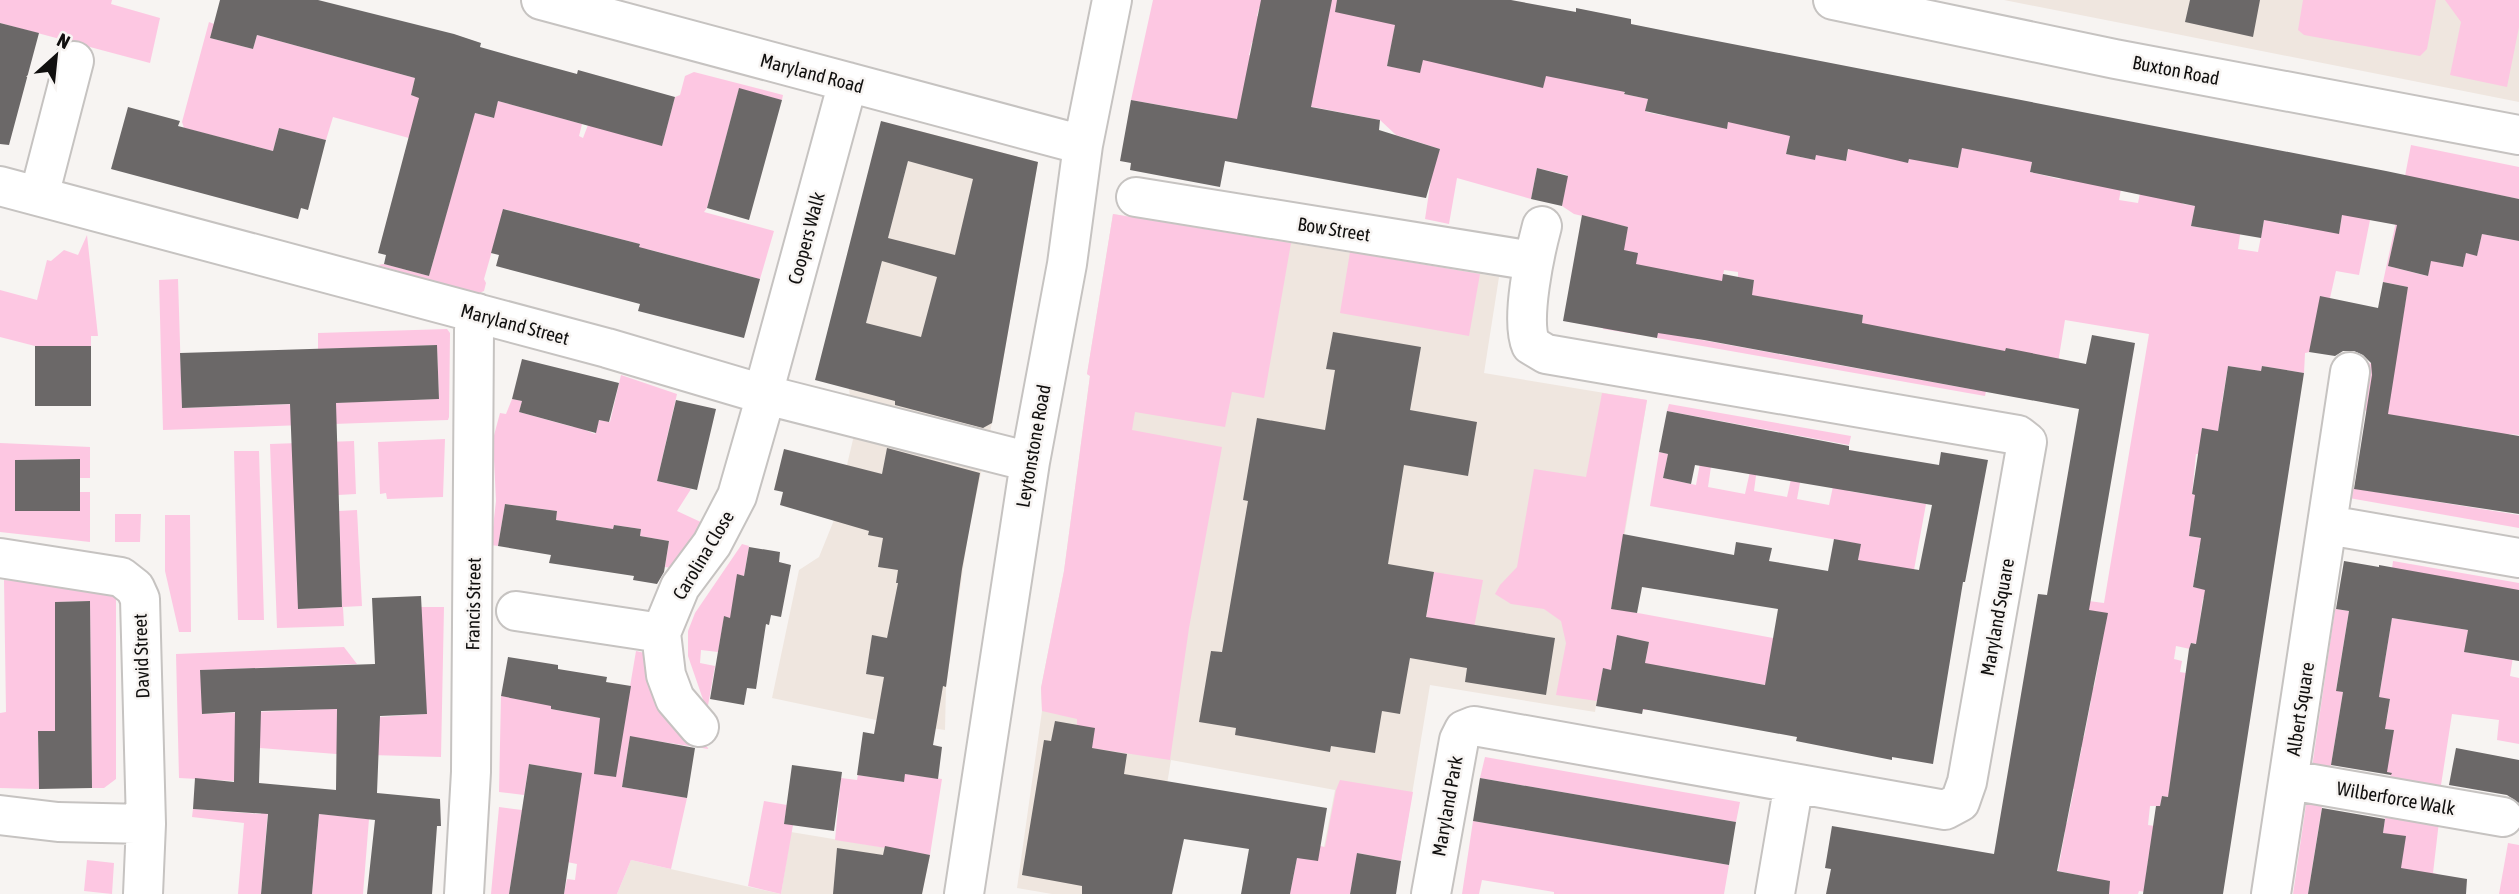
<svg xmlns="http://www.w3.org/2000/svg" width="2519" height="894" viewBox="0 0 2519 894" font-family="'Asap Condensed',sans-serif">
  <rect width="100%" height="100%" fill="#f7f4f2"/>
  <path fill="#efe6df" d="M2004 0H2519V102L2126 24Z
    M916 130 1038 162 992 423 969 528 946 687 945 730 876 720 772 698 799 570 819 557 834 520 855 431 849 389Z
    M1113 214 1499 277 1484 373 1647 400 1595 712 1430 685 1401 861 1324 847 1335 790 1171 760 1149 894H1052L1017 888 1042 711 1041 688 1064 571 1090 376 1087 374Z
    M791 832 930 855 922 894H617L631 860 781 894Z"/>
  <path fill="#fdc7e2" d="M0 0H112L111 4 160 18 150 63 0 23Z
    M1153 0H1263L1261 8H1259L1257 16 1260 17 1255 42H1252L1249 55 1252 56 1239 109 1240 123 1205 113 1131 100Z
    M1326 0H1341C1364 22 1366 21 1397 16L1387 66 1420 72 1431 22 1552 48 1632 52 1624 94 1648 99 1646 112 1666 116 1675 74 1727 128 1736 86 1750 89 1742 125 1791 133 1786 154 1815 160 1820 137 1836 159 1846 161 1857 109 1908 163 1917 121 1928 162 1957 168 1966 131 1972 132 1969 149 2001 156 2035 145 2030 172 2059 179 2126 163 2119 200 2138 203 2146 164 2183 204 2195 206 2191 226 2218 231 2226 180 2241 228 2238 249 2258 252 2270 189 2275 191 2269 221 2288 225 2294 195 2339 233 2344 205 2370 220 2359 275 2336 271 2330 298 2310 352 2305 353 2304 373 2262 366 2261 371 2228 366 2222 402 2257 407 2221 411 2218 431 2248 462 2196 454 2192 494 2242 502 2192 519 2189 536 2235 544 2234 552 2199 547 2193 587 2228 593 2226 602 2203 598 2198 633 2222 647 2191 643 2190 649 2176 646 2174 659 2182 661 2180 672 2186 673 2178 728 2209 733 2198 801 2162 796 2160 806H2150L2148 825 2193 832 2149 854 2146 875 2185 881 2159 894 2139 891 2138 894H2085L2088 877 2058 871 2065 832 2042 828 2067 823 2074 789 2049 785 2075 780 2082 747 2057 742 2084 737 2091 701 2066 696 2094 687 2100 655 2081 609V600L2104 603 2149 334 2065 320 2056 375 2003 366 1987 386 1985 396 1657 338 1658 332 1976 390 1985 347 1862 324 1863 315 1767 298H1751L1754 280 1738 277V272L1724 270 1718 303 1709 279 1678 272 1674 295 1641 335 1603 329 1616 249 1625 242 1628 227 1574 214 1562 206 1567 175 1537 168 1531 199 1457 178 1449 224 1425 219 1433 166 1440 149 1396 135 1380 120 1308 106Z
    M2303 0H2436L2427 49 2420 56 2304 35 2298 30Z
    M2445 0H2519V27L2507 87 2450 75 2461 22Z
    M209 22 214 24 210 38 253 49 257 35 415 78 411 95 493 118 498 101 582 124 579 136 583 138 588 125 662 145 675 97 680 95 685 76 694 72 783 95 782 100 739 89 707 208 704 212 774 231 760 279 647 249 637 254 640 244 504 209 484 279 486 283 484 291 477 294 378 265 384 264 429 276 463 153 333 117 326 140 279 128 273 151 184 128 182 122Z
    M2411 145 2519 167V199L2405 176Z
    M1113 214 1291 243 1264 398 1232 392 1225 427 1135 412 1132 430 1222 447 1189 628 1170 760 1092 748 1077 725V719L1042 711 1041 688 1064 571 1090 376 1087 374Z
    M2397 217 2405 219 2394 239 2388 266 2427 276 2439 225 2444 263 2462 267 2466 253 2477 255 2482 234 2519 241V435L2509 434 2504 461 2494 432 2462 426 2457 453 2402 417 2362 410 2368 363 2394 368 2408 287 2383 282Z
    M87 235 98 336H91V346H35L0 337V290L37 300 47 260 51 261 64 250 78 255Z
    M1350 252 1480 274 1469 336 1340 313Z
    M178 279 182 408 439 399 437 345 318 349V333L447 329 450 333 449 417 448 420 163 430 159 280Z
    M621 375 677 394 657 481 691 489 677 511 705 524 671 568 665 567 669 541 640 536 641 529 614 525 613 529 556 520 557 511 505 504 498 546 491 545 496 501 493 439 500 413 506 414 512 399 522 401 519 412 573 427 588 417 585 430 595 434 599 420 610 422Z
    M1602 393 1647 400 1611 608 1773 638 1800 691 1661 666 1653 710H1643L1649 676 1643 674 1649 642 1631 638 1615 645 1611 670 1603 669 1597 701 1556 695 1566 643 1561 621 1544 609 1511 604 1495 594 1500 585 1517 567 1534 469 1586 477Z
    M1669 404 1851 436 1849 445 1667 411Z
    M445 439 443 497 387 499 386 493 380 494 378 442Z
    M354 441 356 494 338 495 298 609 342 607 339 511 357 510 362 606 343 607 344 626 277 628 270 444Z
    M0 443 90 447V478H79V459L15 460 16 511H80L79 492H90V542L0 532Z
    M1849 450 1854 451 1848 491 1926 504 1914 570 1858 562 1860 544 1650 506 1659 452 1668 454 1663 478 1696 485 1701 458 1712 460 1708 487 1745 494 1751 467 1757 468 1754 491 1787 497 1792 475 1801 477 1797 499 1829 505 1834 482Z
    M234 451H259L264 620H238Z
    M2351 488 2519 515V528L2349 498Z
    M115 514H141L140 542H115Z
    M165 515H190L191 632H179L165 571Z
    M742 544 749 546 744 576 737 575 736 619 724 617 718 652 701 650 700 663 715 666 707 711 688 656V631L695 613Z
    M2393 561 2519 583V599L2392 569Z
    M1434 572 1483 580 1473 633 1425 625Z
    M4 580 104 588 116 595V779L104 788H92L90 601 55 602 56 731 38 732 39 789 0 788V713L6 712Z
    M421 607H444L441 757 336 754 260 748 234 781 179 778 176 654 344 647 357 664 201 670 203 714 377 707 378 717 426 714Z
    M2335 609 2349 611 2336 690 2343 692 2329 777 2311 774Z
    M2392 618 2468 630 2465 652 2505 659 2516 638 2510 676 2519 678V744L2497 740 2499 720 2452 714 2439 798 2388 789 2391 773 2370 769 2393 730 2375 727 2387 719 2390 700 2379 697Z
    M636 651 645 653 699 739 709 749 630 737 622 787 687 798 671 869 631 860 617 894H564L567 879 575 880 577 864 567 862 581 773 529 764 524 795 499 792 501 696 551 705V709L600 718 623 728Z
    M1485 757 1740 802 1736 822 1480 778Z
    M905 774 942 779 930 855 835 840 841 778 857 780 858 775 903 782Z
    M1340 780 1413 792 1401 861 1358 853 1350 894H1290L1297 858 1320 846 1325 847 1336 790Z
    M2308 791 2324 794 2308 894H2293Z
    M764 801 787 805 784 823 793 825 781 894 748 886Z
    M2387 804 2440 813 2433 873 2438 874 2435 894 2354 860 2383 833Z
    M499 807 522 810 509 894H491Z
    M193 809 261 814 262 809 268 810 261 894H238L244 823 192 817Z
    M319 814 369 819 363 894H312Z
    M1473 821 1729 865 1724 894H1554V892L1482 880 1479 894H1462Z
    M2508 843 2519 845V894H2499Z
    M87 860 114 863 112 894 84 891Z"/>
  <path fill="#6b6868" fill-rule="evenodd" d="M220 0H318L454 34 481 43 480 47 544 65 577 74 578 70 675 97 662 146 498 101 494 118 475 113 429 276 384 264 386 255 378 253 419 98 411 95 415 78 257 35 253 49 210 38Z
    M1261 0H1332L1311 107 1380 120 1379 130 1440 149 1426 198 1225 161 1220 187 1130 170 1131 163 1120 161 1131 100 1237 119Z
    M1337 0H1511L1576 12V8L1631 19V24L1686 35 2386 171 2519 199V241L2482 234 2477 256 2466 253 2463 267 2431 261 2428 276 2388 266 2397 225 2342 215 2339 234 2264 220 2261 238 2191 226 2195 206 2030 172 2032 162 1962 148 1958 168 1909 159 1908 163 1848 149 1846 161 1816 155 1815 160 1786 154 1790 136 1728 122 1727 129 1645 111 1648 99 1624 94 1625 92 1546 76 1543 88 1423 60 1420 73 1387 66 1395 25 1335 12Z
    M2190 0H2260L2253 37 2185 22Z
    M0 23 39 33 9 145 0 144Z
    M739 88 782 100 749 220 707 208Z
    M128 107 180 121 178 126 273 151 279 128 326 140 308 210 301 208 298 219 111 169Z
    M881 121 1038 162 992 423 983 428 895 405V401L815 380ZM908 161 973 179 955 255 888 238ZM882 261 937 277 921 337 866 323Z
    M1537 168 1568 176 1562 206 1531 199Z
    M503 209 640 244 639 247 760 279 744 338 638 311 640 304 496 266 499 255 491 253Z
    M1582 215 1628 227 1624 250 1638 253 1636 264 1722 281 1723 274 1754 280 1752 295 1863 315 1862 323 2005 351 2006 348 2086 364 2092 335 2135 343 2089 610 2108 613 2057 871 2110 881 2109 894H1826L1831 869 1825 868 1832 826 1994 854 2038 594 2047 595 2079 409 1704 340 1658 333 1657 338 1563 321Z
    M2383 282 2408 287 2388 414 2519 436V514L2354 489 2372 375 2371 363 2363 355 2354 351H2343L2335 356 2309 352 2320 296 2378 308Z
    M1333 332 1421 347 1410 410 1477 422 1468 476 1404 465 1388 564 1434 572 1426 617 1555 638 1546 695 1465 682 1467 668 1410 658 1400 714 1382 711 1375 753 1331 746 1330 752 1235 735 1236 728 1199 722 1211 651 1222 652 1248 501 1243 500 1257 418 1325 430 1335 370 1326 369Z
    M437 345 439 399 336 403 342 607 298 609 290 404 182 408 180 353Z
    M35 346H91V406H35Z
    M522 359 619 383 609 422 599 420 596 433 519 412 522 401 512 399Z
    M2228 366 2261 371 2262 366 2304 373 2223 894H2143L2156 806H2160L2162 796 2168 797 2189 649 2191 643 2196 644 2205 590 2193 587 2201 538 2189 536 2195 495 2192 494 2202 428 2218 431Z
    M676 400 716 409 697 490 657 481Z
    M1667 411 1849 446V450L1939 465 1941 452 1988 460 1965 582H1963L1933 764 1892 757V760L1796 741 1797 737 1643 709 1642 714 1596 706 1603 668 1611 670 1617 635 1649 642 1645 663 1765 685 1778 609 1642 587 1637 613 1611 609 1623 534 1734 555 1736 542 1772 548 1769 561 1828 571 1834 539 1861 544 1858 560 1919 570 1932 505 1695 465 1691 484 1663 478 1668 454 1659 452Z
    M887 448 980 473 962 569 946 687 943 686 933 745 942 747 938 779 905 774 904 782 857 775 863 732 874 734 884 677 866 674 872 635 887 638 898 583H896L898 570 878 567 883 538 868 535 869 531 780 505 783 492 774 490 784 449 882 474Z
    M80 459V511H15V460Z
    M505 504 557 511 556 520 613 529 614 525 641 529 640 536 669 541 664 572 657 584 633 580 634 576 549 563 551 555 498 546Z
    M749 547 780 552 779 562 791 565 781 617 771 615 769 625 766 624 756 689 747 688 744 705 710 699 724 616 730 618 737 574 744 576Z
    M2344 561 2379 567V565L2519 590V661L2464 652 2468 630 2392 618 2379 697 2390 699 2385 729 2394 730 2387 772 2392 773 2391 775 2331 765 2343 692 2336 691 2349 611 2336 609Z
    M421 596 427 714 380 716 377 793 440 799 441 826H437L432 894H367L375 820 319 814 312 894H261L268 814 193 809 195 778 234 782 235 712 202 714 200 670 375 664 372 598ZM337 709 336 790 259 783 261 711Z
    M90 601 92 788 39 789 38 731H55V602Z
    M508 657 558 665V669L607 677 606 682 631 686 616 777 594 774 600 718 551 709V706L501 696Z
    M1055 721 1095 728 1092 748 1127 754 1124 774 1327 808 1318 861 1297 858 1290 894H1241L1249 849 1184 839 1172 894H1082V886L1022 875 1044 740 1051 741Z
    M630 736 695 748 687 798 622 787Z
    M2456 748 2519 760V803L2507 795 2449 785Z
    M529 764 582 773 564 894H509Z
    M792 765 842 772 834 831 784 824Z
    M1480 778 1736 822 1729 865 1473 821Z
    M2322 808 2385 819 2383 833 2406 836 2401 868 2467 879 2466 894H2308Z
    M885 846 930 855 922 894H833L837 848 883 855Z
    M1357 853 1401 861 1396 894H1350Z"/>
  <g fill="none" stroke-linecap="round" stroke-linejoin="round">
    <g stroke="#c6c3c1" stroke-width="42">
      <path id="minor" d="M541 0 1083 145
        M1833 0 2115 59 2519 135
        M0 186 607 348 766 395 1030 462
        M39 196 74 61
        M1136 197 1533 261
        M763 394 848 82
        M2328 525 2519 558
        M0 558 121 577 135 588 140 599 146 824 143 894
        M516 611 661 633
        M699 727 675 699 666 675 661 633 680 587 712 544 737 496 766 395
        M2290 780 2503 817
        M0 815 58 822 146 824
        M464 894 471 772 474 330 477 313
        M964 894 1030 462 1067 264 1083 145 1112 0
        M1431 894 1459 740 1464 730 1474 726 1945 810 1960 802 1967 782 2027 442 2018 435 1546 354 1531 345C1520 320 1535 252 1542 226
        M1775 894 1794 783
        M2271 894 2350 372"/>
    </g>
    <use href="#minor" stroke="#fff" stroke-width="38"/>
  </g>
  <g text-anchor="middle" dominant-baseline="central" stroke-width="5" stroke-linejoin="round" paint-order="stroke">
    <g font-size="19" fill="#100f0e" stroke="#f7f4f2">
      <text transform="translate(2176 70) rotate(11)">Buxton Road</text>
      <text transform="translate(812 73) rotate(15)">Maryland Road</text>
      <text transform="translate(1334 229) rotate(9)">Bow Street</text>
      <text transform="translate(806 238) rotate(-75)">Coopers Walk</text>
      <text transform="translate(515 324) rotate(15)">Maryland Street</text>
      <text transform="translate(1033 446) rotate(-80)">Leytonstone Road</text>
      <text transform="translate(703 555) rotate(-59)">Carolina Close</text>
      <text transform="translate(473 604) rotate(-89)">Francis Street</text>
      <text transform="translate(1997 617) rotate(-80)">Maryland Square</text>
      <text transform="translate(141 656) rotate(-92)">David Street</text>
      <text transform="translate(2300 709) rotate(-81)">Albert Square</text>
      <text transform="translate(2396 798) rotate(10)">Wilberforce Walk</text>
      <text transform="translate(1447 806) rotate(-80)">Maryland Park</text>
    </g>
  </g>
  <g transform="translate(56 56) rotate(27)" stroke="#f7f4f2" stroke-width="5" paint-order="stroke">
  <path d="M0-5L12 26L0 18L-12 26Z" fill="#100f0e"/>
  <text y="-10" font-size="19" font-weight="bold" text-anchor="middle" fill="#100f0e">N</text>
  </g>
</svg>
